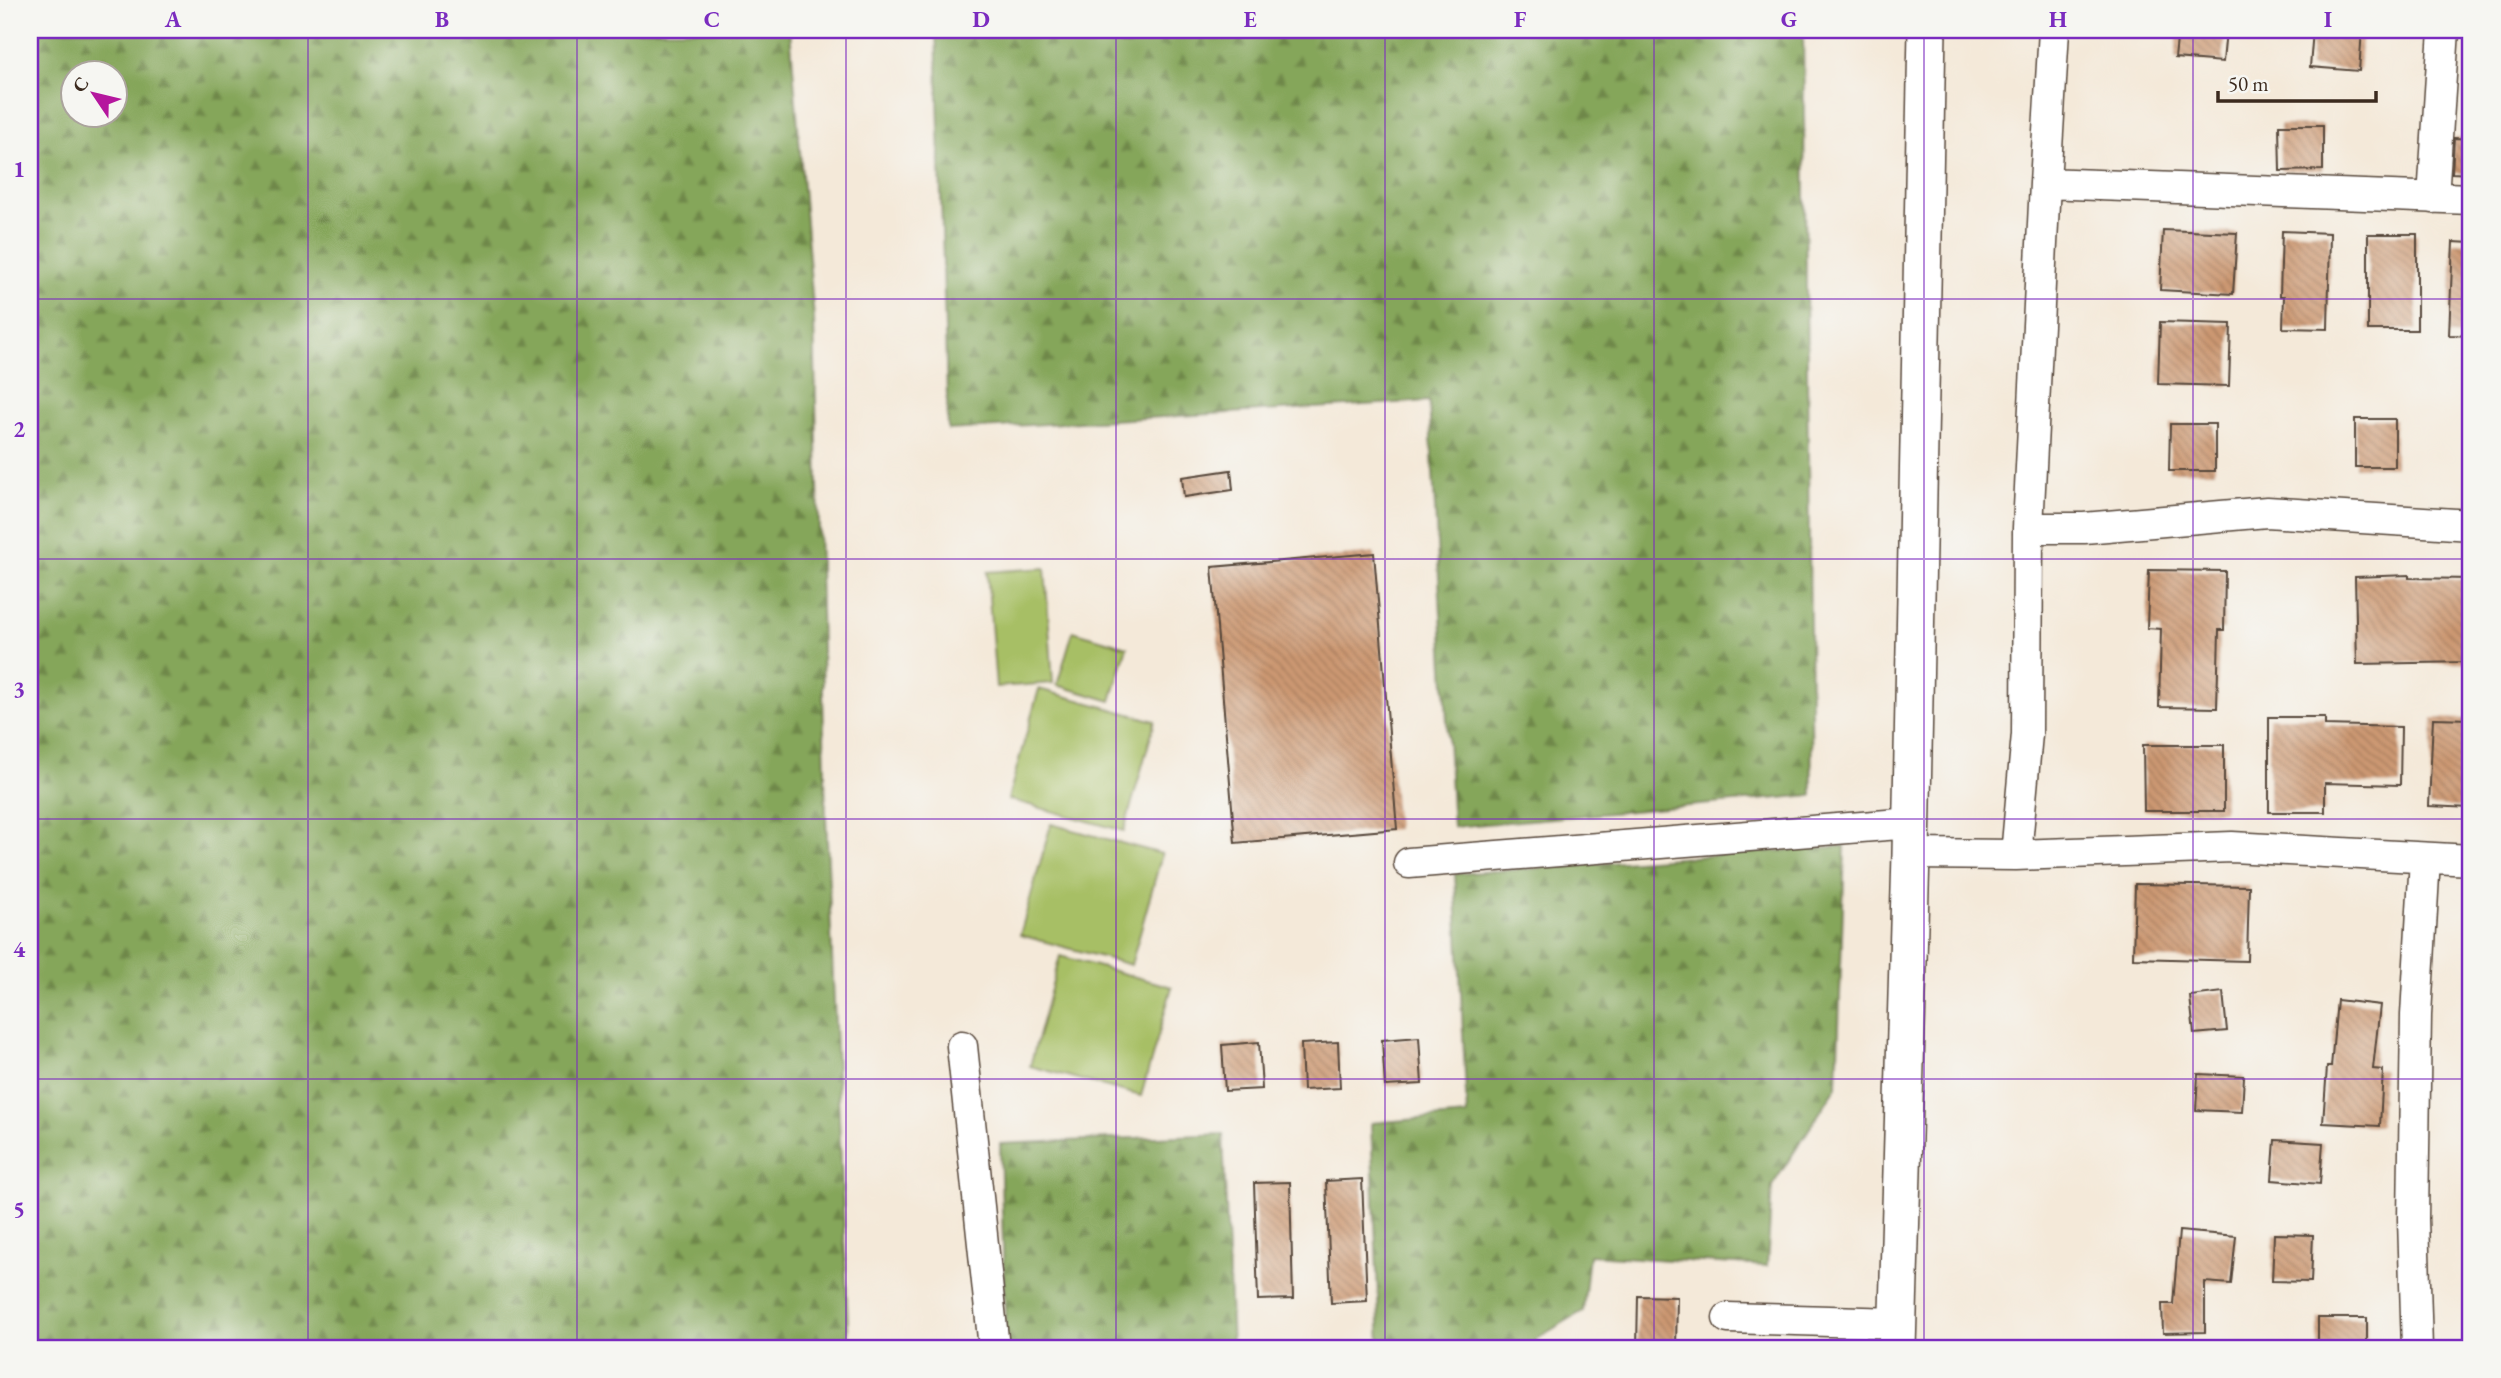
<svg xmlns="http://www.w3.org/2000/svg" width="2501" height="1378" viewBox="0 0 2501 1378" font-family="'EB Garamond',serif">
  <defs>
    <pattern id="forest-firs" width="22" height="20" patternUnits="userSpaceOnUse" patternTransform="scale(1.75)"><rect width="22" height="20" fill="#85a65a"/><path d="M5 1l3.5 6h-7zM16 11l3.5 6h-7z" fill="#6e874a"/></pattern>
    <pattern id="building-back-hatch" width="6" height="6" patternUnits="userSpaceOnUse" patternTransform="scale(1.75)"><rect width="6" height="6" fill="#cc9872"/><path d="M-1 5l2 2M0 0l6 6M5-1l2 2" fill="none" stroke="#a77c5d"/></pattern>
  </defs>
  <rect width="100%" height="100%" fill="#f6f6f2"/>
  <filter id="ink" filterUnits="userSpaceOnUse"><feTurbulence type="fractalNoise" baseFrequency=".0143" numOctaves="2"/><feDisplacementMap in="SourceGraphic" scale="14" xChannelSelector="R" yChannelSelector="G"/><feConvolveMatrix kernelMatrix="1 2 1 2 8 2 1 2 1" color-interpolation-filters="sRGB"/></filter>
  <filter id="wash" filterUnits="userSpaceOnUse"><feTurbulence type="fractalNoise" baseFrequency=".00686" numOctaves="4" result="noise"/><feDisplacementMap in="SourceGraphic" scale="28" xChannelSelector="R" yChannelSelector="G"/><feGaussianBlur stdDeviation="1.57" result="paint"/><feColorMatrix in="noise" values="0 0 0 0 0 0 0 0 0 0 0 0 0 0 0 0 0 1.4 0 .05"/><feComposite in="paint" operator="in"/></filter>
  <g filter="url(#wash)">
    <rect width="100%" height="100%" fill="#f4e9d9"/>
    <path fill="url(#forest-firs)" stroke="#60683c" stroke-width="2" fill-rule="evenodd" d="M30 30H790L814 319 826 816 849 1348H30ZM74 74H116V116H74Z
      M936 30H1803L1812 795 1453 827 1429 401 948 430Z
      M1845 846 1837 1086 1772 1186 1767 1266 1589 1255 1583 1311 1536 1339V1348H1380L1371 1123 1467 1115 1455 874Z
      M1223 1134 1232 1348H1006L1000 1144Z"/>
    <path fill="#a7bf65" stroke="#717442" stroke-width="2" d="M1045 568 1053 683 996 687 987 572Z
      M1073 631 1127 647 1111 701 1057 685Z
      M1039 689 1155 721 1124 831 1008 799Z
      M1051 824 1162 854 1131 965 1020 935Z
      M1060 956 1172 987 1141 1096 1030 1066Z"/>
    <g id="blocks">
      <path fill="url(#building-back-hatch)" d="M2178 30H2226L2223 62 2175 58Z
        M2313 30H2362L2359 71 2310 67Z
        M2279 125H2323V170L2280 171Z
        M2454 138 2471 139V174L2452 173Z
        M2163 230 2237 233 2233 294 2160 290Z
        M2282 231 2330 233 2328 329 2283 328 2284 296H2280Z
        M2368 234H2417V330H2368Z
        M2453 242 2471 243V336L2449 335Z
        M2160 322 2231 324 2229 386 2158 384Z
        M2355 419H2395V467H2355Z
        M2170 424H2215V471H2169Z
        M1231 470 1233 490 1184 497 1182 477Z
        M1374 553 1397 829 1235 843 1212 567Z
        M2149 570 2225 571 2224 630H2219L2217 708 2159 707 2161 629 2147 628Z
        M2409 575V578L2471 579V662L2357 664 2355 577Z
        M2269 717H2325V725L2401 727 2400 785 2325 783V812H2269Z
        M2433 718 2471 719V808L2429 806Z
        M2143 745H2224V811H2144Z
        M2135 884 2249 886 2247 961 2133 958Z
        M2223 992 2227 1031 2194 1034 2190 996Z
        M2337 1000 2380 1005 2373 1069 2383 1070 2380 1126 2323 1123 2327 1067H2331Z
        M1419 1037 1422 1084 1385 1086 1382 1040Z
        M1259 1042 1262 1089 1225 1091 1222 1045Z
        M1338 1042 1340 1088 1303 1090 1301 1044Z
        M2198 1074 2244 1076 2242 1112 2196 1110Z
        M2275 1140 2323 1143 2320 1184 2272 1180Z
        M1362 1179 1367 1301 1331 1303 1326 1181Z
        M1290 1182 1293 1299 1258 1300 1254 1183Z
        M2179 1231 2236 1236 2231 1284 2205 1282V1332L2163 1333 2162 1304H2173Z
        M2274 1234 2313 1235 2311 1282 2272 1281Z
        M1638 1296 1677 1297 1676 1348H1637Z
        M2318 1318H2367V1348H2318Z"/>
    </g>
  </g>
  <g filter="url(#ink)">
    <use href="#blocks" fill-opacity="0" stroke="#57473a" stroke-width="2"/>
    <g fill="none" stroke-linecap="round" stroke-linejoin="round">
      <g stroke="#57473a" stroke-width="33">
        <path id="minor" d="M2045 183 2054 30
          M2433 198 2444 30
          M2028 528 2045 183 2471 199
          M1911 854 2016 855 2232 847 2471 860
          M2016 855 2027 734 2028 528H2084L2267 512 2471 525
          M1409 863 1912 823
          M962 1046 994 1348
          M1728 1318 1898 1323
          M2417 1348 2413 1219 2416 1015 2425 858"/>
      </g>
      <g stroke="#57473a" stroke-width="40">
        <path id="major" d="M1897 1348 1911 854 1927 30"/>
      </g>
      <use href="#minor" stroke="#fff" stroke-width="30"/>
      <use href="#major" stroke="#fff" stroke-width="37"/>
    </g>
  </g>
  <path fill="none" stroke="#7b2cbf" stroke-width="2" stroke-opacity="0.55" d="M308 30V1348M577 30V1348M846 30V1348M1116 30V1348M1385 30V1348M1654 30V1348M1924 30V1348M2193 30V1348M30 299H2471M30 559H2471M30 819H2471M30 1079H2471"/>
  <rect width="2501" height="1378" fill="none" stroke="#f6f6f2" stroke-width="77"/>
  <g transform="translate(94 94) rotate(305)"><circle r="33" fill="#f6f6f2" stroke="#aba49d" stroke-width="2"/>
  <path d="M0-5L12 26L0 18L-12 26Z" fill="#b5179e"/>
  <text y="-10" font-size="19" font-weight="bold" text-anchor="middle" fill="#3b2a1e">С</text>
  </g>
  <path d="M2218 91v10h158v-10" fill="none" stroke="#3b2a1e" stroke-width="3.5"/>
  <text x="2228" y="91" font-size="21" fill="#3b2a1e" stroke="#f6f6f2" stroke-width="5" paint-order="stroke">50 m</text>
  <rect x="38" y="38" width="2424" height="1302" fill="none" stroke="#7b2cbf" stroke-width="2.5"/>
  <g font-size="23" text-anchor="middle" font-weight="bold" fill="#7b2cbf">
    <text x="173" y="27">A</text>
    <text x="442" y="27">B</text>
    <text x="712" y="27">C</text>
    <text x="981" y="27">D</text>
    <text x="1250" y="27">E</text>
    <text x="1520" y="27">F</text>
    <text x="1789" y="27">G</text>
    <text x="2058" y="27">H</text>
    <text x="2328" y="27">I</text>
    <text x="19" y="177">1</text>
    <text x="19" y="437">2</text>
    <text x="19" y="697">3</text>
    <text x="19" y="957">4</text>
    <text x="19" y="1217">5</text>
  </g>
</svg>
